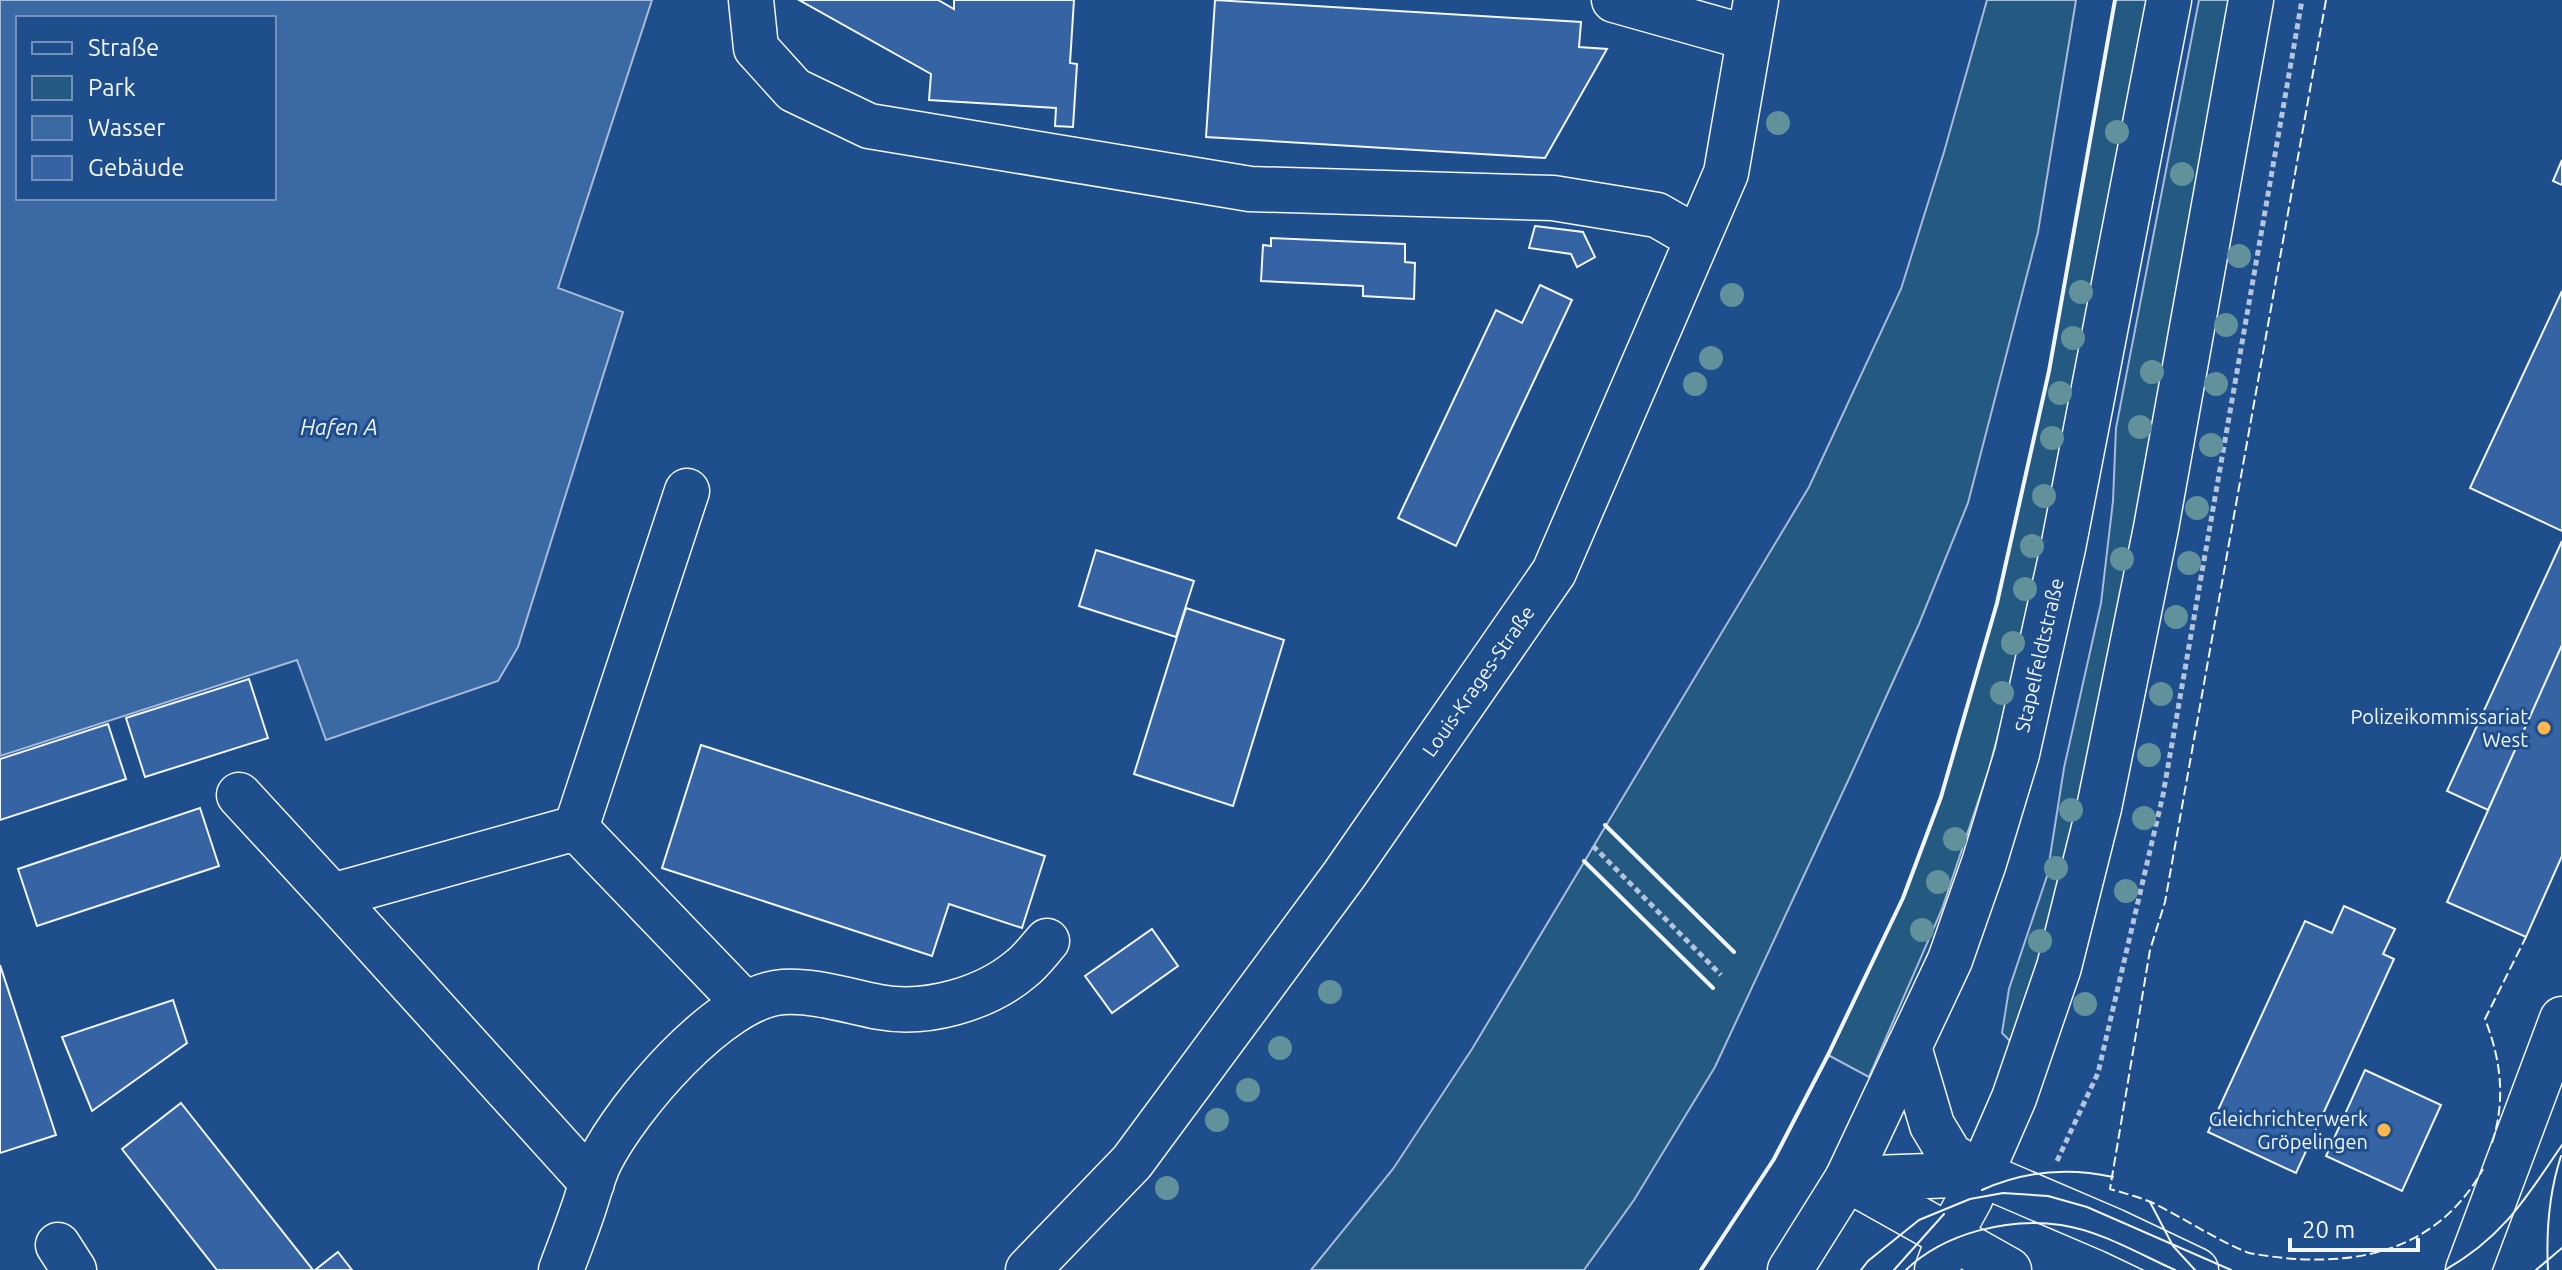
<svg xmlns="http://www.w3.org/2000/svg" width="2562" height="1270" viewBox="0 0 2562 1270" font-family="Ubuntu,sans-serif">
  <rect width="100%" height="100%" fill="#1f4e8c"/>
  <path fill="#245a82" stroke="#a8bbd7" stroke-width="2" d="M1987 0H2076L2038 232 1968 503 1919 624 1853 770 1715 1067 1634 1200 1584 1270H1311L1393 1169 1472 1049 1809 487 1901 289 1944 152Z
    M2115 0H2147L2091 304 2024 636 1989 769 1942 909 1869 1077 1828 1055 1903 898 1941 797 1997 603 2049 371Z
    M2199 0H2235L2096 758 2042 960 2016 1036 2009 1040 2002 1033 2009 989 2047 876 2064 768 2101 603 2113 501 2116 428Z"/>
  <path fill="#3b69a3" stroke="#a8bbd7" stroke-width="2" fill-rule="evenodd" d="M0 0H652L558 288 623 312 518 647 498 681 326 740 297 660 0 756ZM18 18H274V198H18Z"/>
  <path fill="#3563a3" stroke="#f2f6ff" stroke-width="2" d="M799 0H938L954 9V0H1074L1070 63 1077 64 1073 127 1055 126 1056 108 929 100 931 74Z
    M1215 0 1581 22 1579 47 1607 49 1545 158 1206 137Z
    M2562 160V185L2553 181Z
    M1535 226 1583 232 1595 257 1577 267 1571 254 1529 248Z
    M1271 238 1405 244V262L1415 263 1414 299 1363 296V286L1261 281 1263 245 1271 246Z
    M1540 285 1572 300 1456 546 1398 518 1496 310 1522 323Z
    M2562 291V531L2470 488Z
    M2562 541V645L2488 810 2447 791Z
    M1096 550 1194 581 1176 637 1079 606Z
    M1186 608 1284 640 1233 806 1134 774Z
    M2562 645V856L2526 937 2447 902Z
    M249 679 268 738 145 777 126 718Z
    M108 724 126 779 0 820V759Z
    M701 745 1045 856 1022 928 949 904 932 956 662 868Z
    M200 808 219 866 37 926 18 869Z
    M2344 906 2395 929 2383 954 2394 959 2296 1173 2208 1132 2305 921 2332 933Z
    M1152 929 1178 966 1112 1013 1085 976Z
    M0 965 56 1135 0 1153Z
    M173 1000 187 1043 92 1111 62 1037Z
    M2365 1070 2441 1105 2402 1191 2326 1156Z
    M181 1103 313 1270H217L122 1149Z
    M338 1252 352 1270H315Z"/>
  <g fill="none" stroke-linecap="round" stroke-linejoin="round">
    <g stroke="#f2f6ff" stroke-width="47">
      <path id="minor" d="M751 0 756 48 794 90 869 126 1250 189 1553 198 1657 215 1697 238
        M1614 0 1749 38
        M687 491 576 828 745 1004
        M239 795 332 896
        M576 828 332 896 592 1183
        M1909 1047 1932 1125 1950 1155 1981 1174 2114 1231 2196 1270
        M1847 1179 2009 1270
        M1847 1179 1981 1174
        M58 1245 74 1270
        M561 1270C569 1249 577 1228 584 1207 589 1192 593 1175 600 1161 627 1107 720 996 783 992 815 990 848 1001 879 1007 926 1016 986 999 1022 968 1031 961 1039 950 1047 941
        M1028 1270 1132 1162 1344 875 1554 572 1726 173 1756 0
        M2468 1270 2562 1019"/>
    </g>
    <g stroke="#f2f6ff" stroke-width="47">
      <path id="major" d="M1790 1270 1847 1179 1950 960 1984 863 2017 754 2063 548 2169 0
        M1937 1270 1949 1237 1970 1199 2014 1098 2059 967 2099 808 2156 528 2251 0"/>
    </g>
    <path stroke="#b3c4dc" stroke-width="5" stroke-dasharray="6 4" stroke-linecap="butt" d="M1593 846 1721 975
      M2057 1161 2098 1073 2163 795 2302 0"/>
    <use href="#minor" stroke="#1f4e8c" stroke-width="44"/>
    <use href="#major" stroke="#1f4e8c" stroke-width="44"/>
    <path stroke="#f2f6ff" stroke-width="2" d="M1982 1190C2024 1171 2067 1167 2113 1177
      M2150 1202 2173 1246 2195 1270
      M1861 1270 1868 1261 1919 1220 1970 1199 2003 1193 2048 1196 2087 1207 2231 1270
      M1894 1270 1944 1214
      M1906 1270C1944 1233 2009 1217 2061 1225 2101 1231 2139 1254 2175 1270
      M2445 1270C2503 1237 2526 1198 2562 1145
      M2536 1270 2562 1248
      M2548 1270C2546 1232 2549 1193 2561 1156"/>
    <path stroke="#f2f6ff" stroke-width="2" stroke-dasharray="10 4" stroke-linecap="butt" d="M2326 0 2165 902 2150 950 2110 1189C2124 1193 2138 1197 2151 1202 2184 1218 2214 1239 2249 1253 2342 1270 2434 1258 2483 1169
      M2492 1143C2506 1100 2501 1060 2485 1019L2526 937"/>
    <path stroke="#f2f6ff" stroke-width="4" d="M1605 825 1734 952
      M1584 861 1713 988
      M1701 1270 1774 1159 1828 1055 1903 898 1941 797 1997 603 2049 371 2115 0"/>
  </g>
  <g fill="#61919a">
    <circle cx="1778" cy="123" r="12"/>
    <circle cx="2117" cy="132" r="12"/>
    <circle cx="2182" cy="174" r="12"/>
    <circle cx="2239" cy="256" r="12"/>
    <circle cx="2081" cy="292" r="12"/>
    <circle cx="1732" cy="295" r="12"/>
    <circle cx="2226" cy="325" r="12"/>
    <circle cx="2073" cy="338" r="12"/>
    <circle cx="1711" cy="358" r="12"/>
    <circle cx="2152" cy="372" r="12"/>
    <circle cx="1695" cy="384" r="12"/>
    <circle cx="2216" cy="384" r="12"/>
    <circle cx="2060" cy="393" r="12"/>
    <circle cx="2140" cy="427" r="12"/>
    <circle cx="2052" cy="438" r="12"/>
    <circle cx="2211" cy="445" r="12"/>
    <circle cx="2044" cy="496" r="12"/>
    <circle cx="2197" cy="508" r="12"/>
    <circle cx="2032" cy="546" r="12"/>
    <circle cx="2122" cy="559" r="12"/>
    <circle cx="2189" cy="563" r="12"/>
    <circle cx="2025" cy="589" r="12"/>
    <circle cx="2176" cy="617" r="12"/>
    <circle cx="2013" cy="643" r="12"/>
    <circle cx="2002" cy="693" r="12"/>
    <circle cx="2161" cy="694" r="12"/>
    <circle cx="2149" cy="755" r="12"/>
    <circle cx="2071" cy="810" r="12"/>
    <circle cx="2144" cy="818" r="12"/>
    <circle cx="1955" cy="839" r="12"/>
    <circle cx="2056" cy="868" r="12"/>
    <circle cx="1938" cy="882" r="12"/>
    <circle cx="2126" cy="891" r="12"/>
    <circle cx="1922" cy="930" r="12"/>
    <circle cx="2040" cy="941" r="12"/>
    <circle cx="1330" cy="992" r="12"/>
    <circle cx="2085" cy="1004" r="12"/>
    <circle cx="1280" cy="1048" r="12"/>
    <circle cx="1248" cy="1090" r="12"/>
    <circle cx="1217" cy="1120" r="12"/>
    <circle cx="1167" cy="1188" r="12"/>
  </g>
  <g fill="#ffb74d" stroke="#1f4e8c" stroke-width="3">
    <circle cx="2544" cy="728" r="8"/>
    <circle cx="2384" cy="1130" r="8"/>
  </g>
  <g text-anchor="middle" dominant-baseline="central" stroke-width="6" stroke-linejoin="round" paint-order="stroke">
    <g font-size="20" fill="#f2f6ff" stroke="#1f4e8c">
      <text transform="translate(2039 655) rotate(-77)">Stapelfeldtstraße</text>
      <text transform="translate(1478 681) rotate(-55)">Louis-Krages-Straße</text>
    </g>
    <g font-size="20" fill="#f2f6ff" stroke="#1f4e8c" text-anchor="end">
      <text x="2528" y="716">Polizeikommissariat<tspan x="2528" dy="23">West</tspan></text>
      <text x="2368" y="1118">Gleichrichterwerk<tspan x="2368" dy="23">Gröpelingen</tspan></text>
    </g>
    <g font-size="22" font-style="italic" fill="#f2f6ff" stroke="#1f4e8c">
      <text x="339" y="426">Hafen A</text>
    </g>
  </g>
  <rect x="16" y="16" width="260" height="184" fill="#1f4e8c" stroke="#7391ba" stroke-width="2"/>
  <rect x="32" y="42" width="40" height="12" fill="#1f4e8c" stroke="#7391ba" stroke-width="2"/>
  <text x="88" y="56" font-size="24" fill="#f2f6ff">Straße</text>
  <rect x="32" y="76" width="40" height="24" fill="#245a82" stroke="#7391ba" stroke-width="2"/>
  <text x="88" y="96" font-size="24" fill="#f2f6ff">Park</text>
  <rect x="32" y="116" width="40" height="24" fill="#3b69a3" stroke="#7391ba" stroke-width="2"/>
  <text x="88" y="136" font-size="24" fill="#f2f6ff">Wasser</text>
  <rect x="32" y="156" width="40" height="24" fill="#3563a3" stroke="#7391ba" stroke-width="2"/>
  <text x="88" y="176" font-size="24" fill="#f2f6ff">Gebäude</text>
  <path d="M2290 1238v12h128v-12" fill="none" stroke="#f2f6ff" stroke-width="4"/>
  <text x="2302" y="1238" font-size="24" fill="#f2f6ff" stroke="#1f4e8c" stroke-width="6" paint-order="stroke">20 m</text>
</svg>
